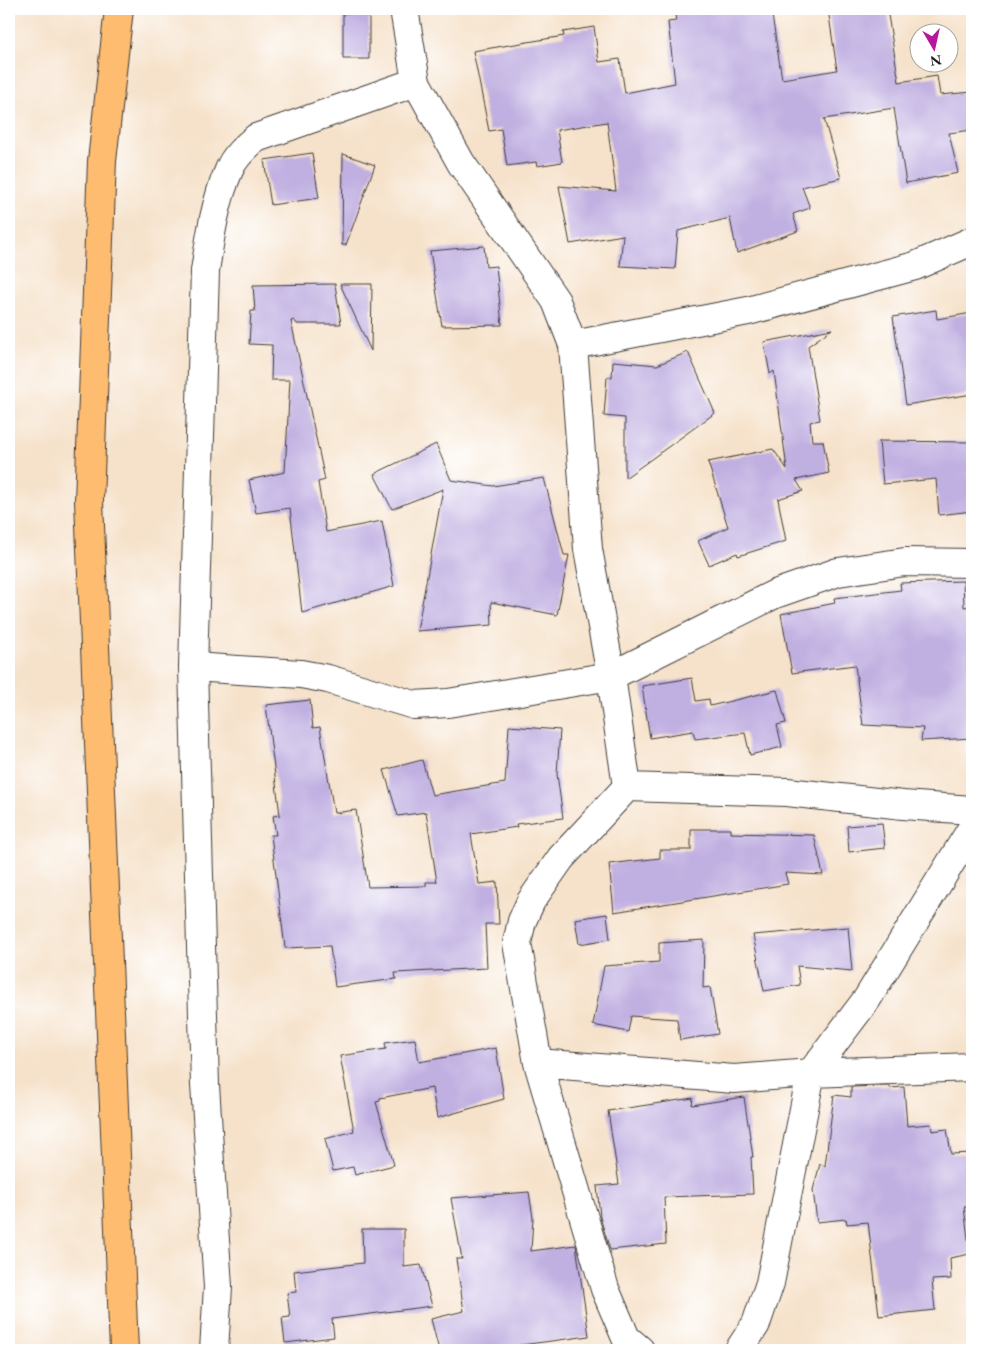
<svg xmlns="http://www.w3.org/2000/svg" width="981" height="1359" viewBox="0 0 981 1359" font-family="'EB Garamond',serif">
  <rect width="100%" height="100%" fill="#fff"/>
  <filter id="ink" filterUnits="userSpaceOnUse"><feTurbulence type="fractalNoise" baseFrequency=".02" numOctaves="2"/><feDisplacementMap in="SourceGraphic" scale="10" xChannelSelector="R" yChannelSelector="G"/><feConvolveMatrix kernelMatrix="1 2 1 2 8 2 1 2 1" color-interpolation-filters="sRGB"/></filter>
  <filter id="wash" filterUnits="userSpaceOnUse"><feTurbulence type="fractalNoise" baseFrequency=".0096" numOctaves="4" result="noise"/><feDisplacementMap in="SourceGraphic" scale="20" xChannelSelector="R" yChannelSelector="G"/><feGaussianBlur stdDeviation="1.12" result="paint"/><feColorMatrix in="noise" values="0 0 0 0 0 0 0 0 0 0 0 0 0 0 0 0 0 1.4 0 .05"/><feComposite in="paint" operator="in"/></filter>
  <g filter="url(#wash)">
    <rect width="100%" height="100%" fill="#f6e2cb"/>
    <g id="blocks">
      <path fill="#c0afe1" d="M674 9H771L782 79 837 70 828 9H887L899 82 937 76 940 95 972 92V130L949 133 958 173 906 183 894 108 824 119 841 178 802 187 810 208 793 214 798 231 737 253 730 218 678 231 675 269 620 266 623 235 570 244 559 186 616 191 607 122 557 130 562 162 537 166 536 162 507 166 501 129 489 131 473 51 564 36 563 32 594 27 599 62 620 59 625 93 675 83 668 22 676 21Z
        M343 13H369V59H343Z
        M312 153 319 198 271 205 264 160Z
        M343 154 375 165 346 245H342Z
        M484 246 486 267 496 266 502 325 442 326 430 251Z
        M335 284 341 324H297L294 320 291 321 325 480 318 482 326 532 382 521 394 586 302 613 290 508 256 513 249 480 285 472 290 380H271L272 345 249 344 251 311H255L253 285Z
        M340 284H372L371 351Z
        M936 310 937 319 972 313V394L906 405 893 317Z
        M832 329 808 346 820 420 810 422 812 441H823L829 473 796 480 803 491 778 499 786 541 738 556 737 553 709 565 698 541 728 527 708 462 773 449 787 469 774 371 770 374 764 342Z
        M688 352 715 413 625 478V418L604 416 607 377H612L613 361 657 365Z
        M879 441 972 442V511L939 515 936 479 883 484Z
        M436 444 451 480 493 486 544 478 564 555H569L557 615 491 602 492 625 417 631 443 489 392 509 374 474Z
        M963 581 964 607 972 606V738L921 741 923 728 863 725 855 665 792 673 781 614 835 603 834 598 901 590 900 583Z
        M692 678 696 701 709 699 710 706 777 690 786 723 777 725 782 747 750 755 745 733 695 739 693 731 650 738 642 686Z
        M310 700 313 728 320 727 334 813 356 810 368 887 426 886V882H437L426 812 398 816 384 770 422 760 432 795 505 783 509 726 560 730 557 774 563 818 516 824 517 827 471 834 479 884 497 882 499 924H485L487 968 395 973 396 979 335 987 330 946 285 948 271 835H276L273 816 280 815 266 705Z
        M882 823 885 848 849 852 847 826Z
        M691 829H731V833L814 835 823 875 785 873 788 884 614 912 609 864 660 858V850H691Z
        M607 914 610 939 579 944 575 919Z
        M848 927 852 971 797 966 800 985 764 991 753 935Z
        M704 940 703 988 710 987 718 1034 680 1040 677 1019 631 1016 628 1032 593 1025 604 966 659 962V943Z
        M415 1039 419 1062 496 1048 504 1099 437 1118 432 1088 380 1098V1101L376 1102 394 1165 355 1175 353 1167 333 1171 325 1139 354 1131 340 1056 386 1049 385 1043Z
        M890 1086V1088L904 1087 907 1126 931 1124 932 1131 947 1129 951 1154 972 1153V1207H964L970 1254 950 1258 951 1279 932 1280 935 1310 879 1316 868 1222 847 1224 846 1219 817 1222 813 1190 820 1164 825 1166 834 1095 851 1097V1087Z
        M744 1097 753 1157H751L753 1194 664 1197 666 1244 610 1250 600 1217 597 1186 619 1184 608 1111 693 1098 692 1105Z
        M529 1192 533 1218 531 1251 576 1245 589 1336 506 1347 507 1350H439L431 1319 464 1311 456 1259H462L451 1198Z
        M362 1229H404V1267L421 1265 432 1306 332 1319 334 1337 285 1343 282 1318 290 1317 287 1293 296 1292 294 1271 363 1263Z"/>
    </g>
  </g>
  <g filter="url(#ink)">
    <use href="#blocks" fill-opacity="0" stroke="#3d3a36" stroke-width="1"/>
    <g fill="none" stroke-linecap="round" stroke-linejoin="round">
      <g stroke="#3d3a36" stroke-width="30">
        <path id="street" d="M404 9 416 82 461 163 556 301 573 345 588 549 611 676 627 787
          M573 345 748 311 915 266 972 241
          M193 667 301 674 328 679 414 705 448 703 611 676 775 594 838 572 905 562 972 563
          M972 810 903 805 787 792 627 787 561 858 531 901 522 921 517 943 538 1063 734 1079 811 1073 972 1067
          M538 1063 605 1289 626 1338 640 1350
          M214 1350 218 1287 205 1085 193 667 205 271C210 238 215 202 229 170 234 157 245 147 256 138L416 82
          M739 1350 756 1324 770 1283 811 1073 867 999 972 828"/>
      </g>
      <g stroke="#3d3a36" stroke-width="30">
        <path id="primary" d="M119 9 102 161 89 501 124 1350"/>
      </g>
      <use href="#street" stroke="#fff" stroke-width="28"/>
      <use href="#primary" stroke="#febc70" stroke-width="28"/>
    </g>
  </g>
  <rect width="981" height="1359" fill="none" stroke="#fff" stroke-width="30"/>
  <g transform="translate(934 48) rotate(171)"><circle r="24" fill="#ffffff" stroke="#a4a4a4"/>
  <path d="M0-4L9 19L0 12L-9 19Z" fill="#b5179e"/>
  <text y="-8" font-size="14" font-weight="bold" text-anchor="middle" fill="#1c1c1c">N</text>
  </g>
</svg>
